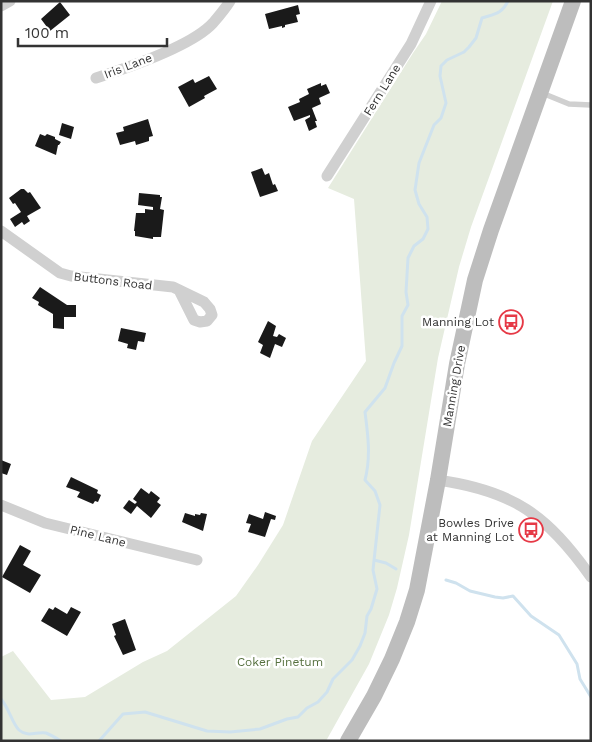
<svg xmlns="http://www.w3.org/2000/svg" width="592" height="742" viewBox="0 0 592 742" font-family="'Work Sans',sans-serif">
  <rect width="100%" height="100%" fill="#fff"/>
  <path fill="#e6ecdf" d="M442 1H553L471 227 459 267 438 358 409 535 397 588 389 615 369 664 326 741H1V657L13 651 51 700 85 697 143 662 167 651 236 596 258 565 283 525 312 441 366 361 354 199 328 188 413 53 426 34Z"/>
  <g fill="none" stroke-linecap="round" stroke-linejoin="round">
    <path stroke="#cfe2ee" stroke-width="3" d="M374 560 386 563 396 569
      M446 580 456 583 470 591 495 597 503 598 513 596 531 616 559 635 577 664 580 679 591 697
      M1 699C9 708 12 723 19 730 28 738 37 731 46 733 51 735 56 738 61 741
      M99 741 123 714 145 712 207 731 230 732 260 729 287 719 298 717 307 708 318 702 327 692 333 679 352 660 360 646 365 633 367 616 371 609 377 589 373 570 380 505 375 491 365 480C371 457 368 435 365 412L385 388 394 363 402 346V316L408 305 406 292 408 258 414 246 423 239 428 229 427 217 419 204 415 190 419 163 434 125 441 118 446 103 440 76 441 66 447 60 464 52 469 47 476 38 482 18C494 14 502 14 508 1"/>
  </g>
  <path fill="#1a1a1a" d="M60 2 70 15 50 31 41 19Z
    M298 5 300 14 296 15 298 22 285 25V27L282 28V26L269 29 265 14Z
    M209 76 217 89 204 96 205 98 189 107 178 87 193 79 195 83Z
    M321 83V86L326 84 330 93 319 98 321 104 312 108 317 121H315L317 127 309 131 305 120 310 117V115L294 121 288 107 300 102 299 99 309 94 307 89Z
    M148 119 153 136 149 137V141L136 145 135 141 120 145 116 133 124 131 123 127Z
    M62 123 74 127 71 139 59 135Z
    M40 134 45 136 47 134 55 137V139L61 142 59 145H58L56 155 35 146Z
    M262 168 265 175 269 173 273 185 275 184 278 191 260 197 251 172Z
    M21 189H24L28 193 30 192 41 208 27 216 30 221 24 225 22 222 15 227 10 219 21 212 15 203 13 204 9 198Z
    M139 193 160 195V197H162L160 209 164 210 161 237H153V239L135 236V231H134L136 213H145V209L153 210V207L138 205Z
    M40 287 67 305H76V317H64V329L53 328V314L38 305 39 302 32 298Z
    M268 321 276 326 273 336 277 337 279 334 286 338 282 347 275 344 270 358 260 353 263 345 258 342Z
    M121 328 146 333 144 342 138 341 136 350 127 348 128 344 118 341Z
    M1 460 11 464 7 475 1 473Z
    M71 477 98 490 97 493 101 495 98 502 95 501 93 504 77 497 80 492 66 487Z
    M141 488 149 494 151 491 160 498 157 502 161 505 151 518 137 506 131 514 123 508 129 500 135 504 137 502 133 499Z
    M265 512 276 516 275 520 271 519 265 537 248 532 251 524 246 523 249 514 263 519Z
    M185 513 195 516V514L200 515 201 513 207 514 203 531 182 522Z
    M20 545 31 551 23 565 41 575 30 593 2 577Z
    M55 607 67 614 71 607 81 612 67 636 41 621 49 608 53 610Z
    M125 619 136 650 123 655 114 636 116 635 112 624Z"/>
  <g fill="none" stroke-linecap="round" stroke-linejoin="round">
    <path stroke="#d0d0d0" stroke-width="5.5" d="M542 93 569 104 591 105"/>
    <path stroke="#d0d0d0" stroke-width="11" d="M1 6 10 1
      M96 78C127 68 192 46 213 23 219 16 225 9 230 1
      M327 176 411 44 431 1
      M1 231 60 273 71 276 173 287 204 302 210 309 212 315 207 321 200 322 194 320 179 290
      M438 480C514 491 547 515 591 577
      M1 505 45 523 197 560"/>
    <path stroke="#bdbdbd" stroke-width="16" d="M348 741 374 696 392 659 407 622 417 590 438 480 457 364 475 280 491 230 573 1"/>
  </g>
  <defs>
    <g id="bus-ring" transform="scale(1.25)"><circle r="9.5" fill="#fff" stroke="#e63946" stroke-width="1.5"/><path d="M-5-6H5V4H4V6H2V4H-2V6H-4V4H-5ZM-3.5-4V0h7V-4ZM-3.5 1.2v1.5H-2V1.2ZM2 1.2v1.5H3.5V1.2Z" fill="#e63946"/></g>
  </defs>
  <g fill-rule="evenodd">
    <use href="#bus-ring" x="511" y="322"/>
    <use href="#bus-ring" x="531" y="530"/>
  </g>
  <g text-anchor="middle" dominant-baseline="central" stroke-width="5" stroke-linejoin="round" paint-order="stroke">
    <g font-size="12" fill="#333" stroke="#fff">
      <text transform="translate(128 66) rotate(-21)">Iris Lane</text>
      <text transform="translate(382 90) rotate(-58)">Fern Lane</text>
      <text transform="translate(113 281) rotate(7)">Buttons Road</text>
      <text transform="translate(454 386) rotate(-80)">Manning Drive</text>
      <text transform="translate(98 536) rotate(14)">Pine Lane</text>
    </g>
    <g font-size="12" fill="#333" stroke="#fff" text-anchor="end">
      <text x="494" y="322">Manning Lot</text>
      <text x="514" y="523">Bowles Drive<tspan x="514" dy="14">at Manning Lot</tspan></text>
    </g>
    <g font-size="12" fill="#56703f" stroke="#fff">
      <text x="280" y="662">Coker Pinetum</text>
    </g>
  </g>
  <rect width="592" height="742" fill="none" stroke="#333333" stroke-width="5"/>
  <path d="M18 38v8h149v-8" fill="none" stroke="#333333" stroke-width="2.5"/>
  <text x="25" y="38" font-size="15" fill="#333333" stroke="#ffffff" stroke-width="4" paint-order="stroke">100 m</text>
</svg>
